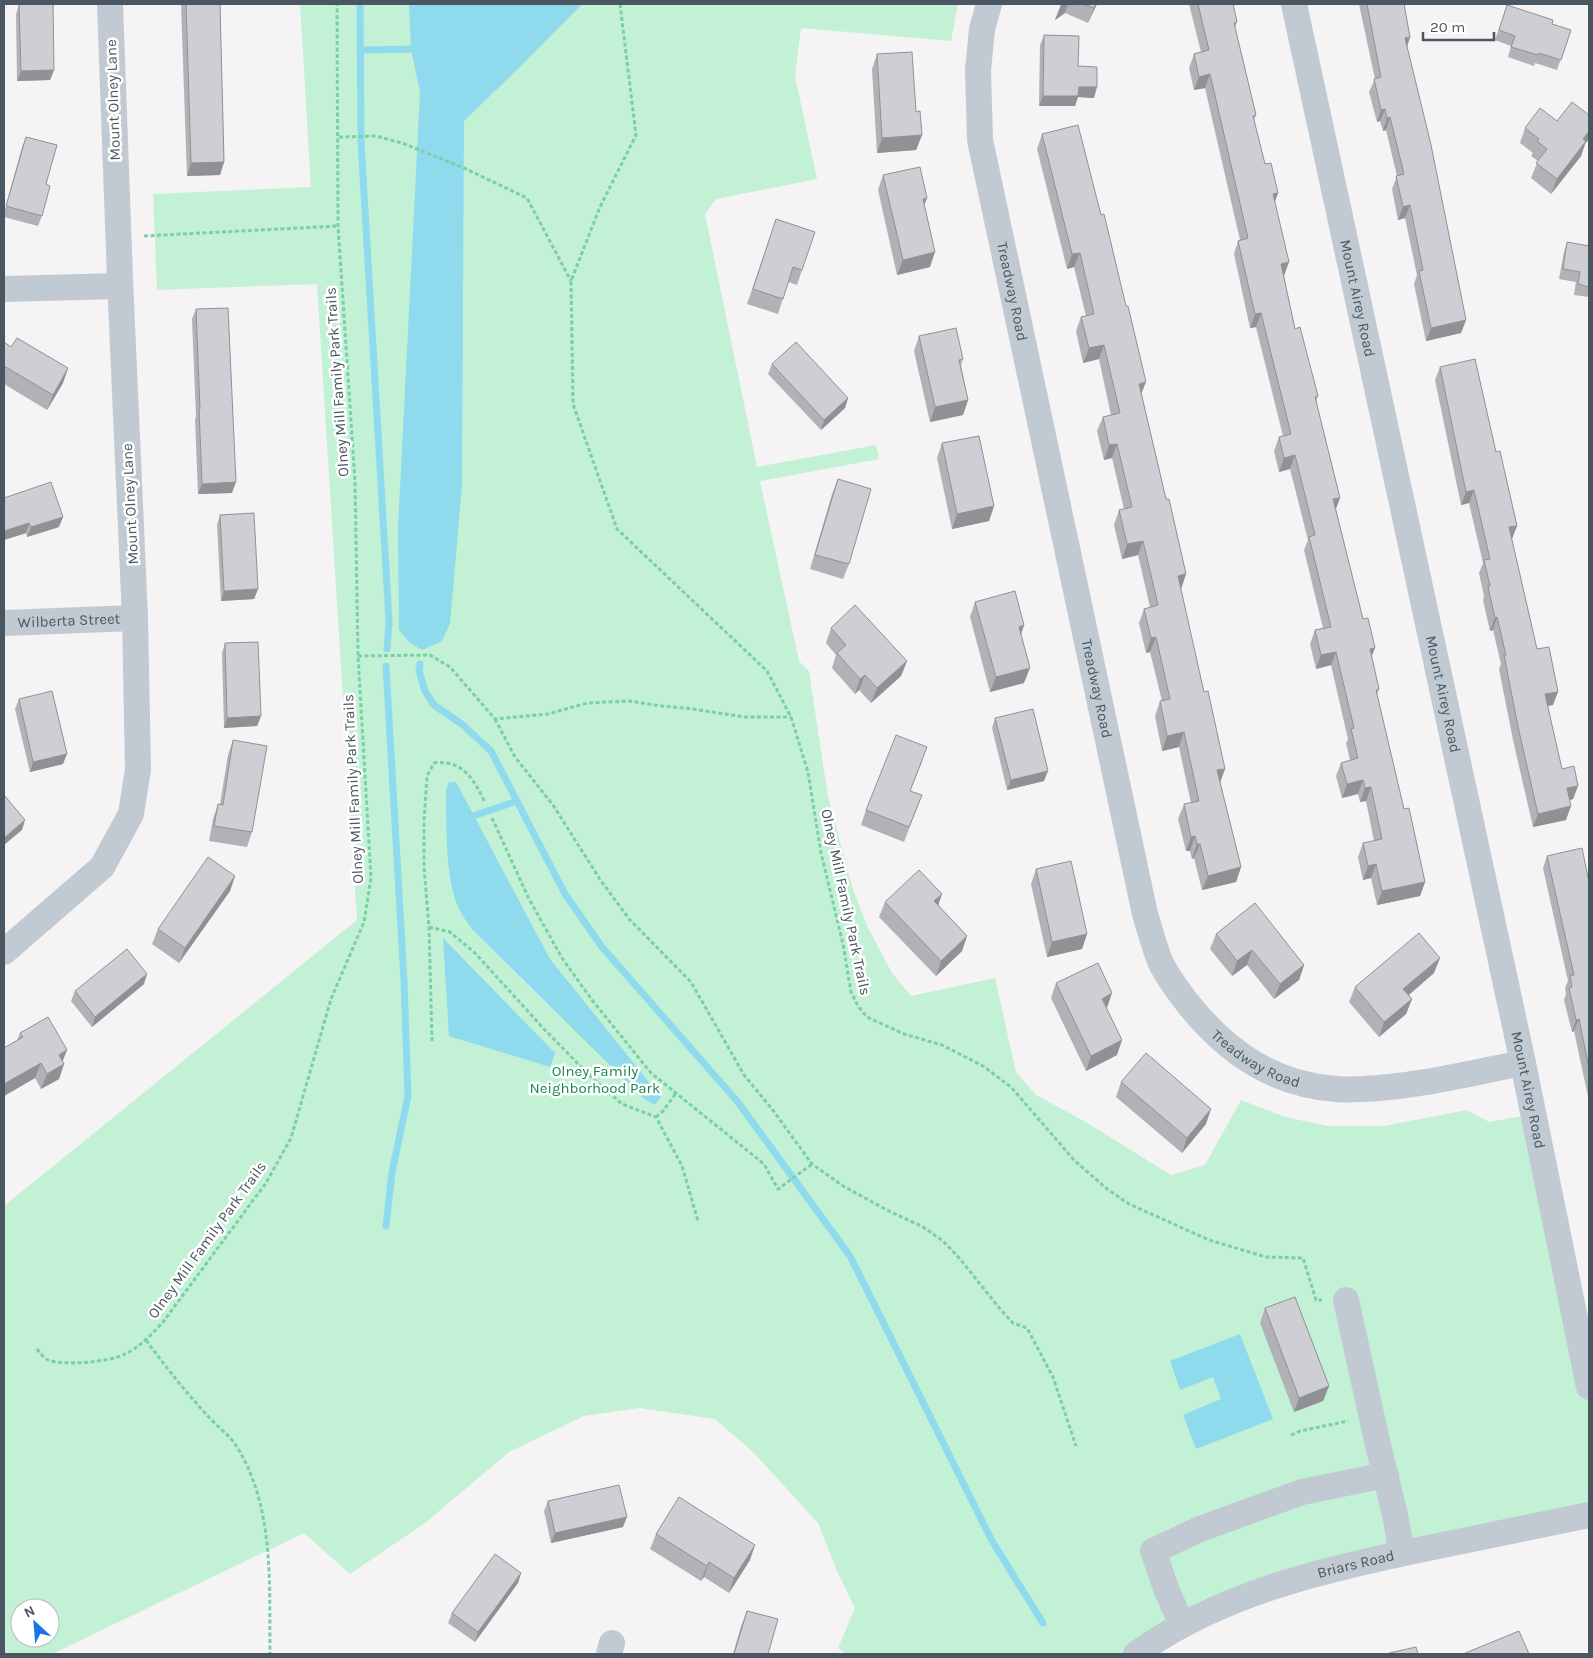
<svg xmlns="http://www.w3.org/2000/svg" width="1593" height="1658" viewBox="0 0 1593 1658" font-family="Karla,sans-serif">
  <rect width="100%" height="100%" fill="#f5f3f3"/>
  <path fill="#c3f1d5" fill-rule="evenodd" d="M300 4H958L951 41 801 28 795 76 817 179 716 199 705 214 757 467 876 445 879 459 760 481 799 661 809 671 828 797 852 886 867 926 892 973 911 996 995 978 1016 1072 1036 1095 1086 1122 1171 1175 1205 1165 1241 1100 1285 1117 1328 1126H1384L1467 1110 1489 1122 1533 1114 1589 1387V1515L1341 1568 1136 1654H846L838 1648 855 1608 836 1569 818 1523 754 1453 715 1419 639 1408 584 1416 509 1452 425 1523 350 1574 304 1533 52 1654H4V1206L357 920 317 284 157 290 153 194 311 187ZM20 1608H50V1638H20Z"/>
  <path fill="#90daee" d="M409 4H582L521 66 464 121 462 486 450 624 442 641 422 650 410 643 399 630 398 528 420 92 411 49Z
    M449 782H456L550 959 661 1097 655 1105 643 1098 472 929C468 923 462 916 459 909 444 876 447 826 446 790Z
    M443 938 555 1053 550 1067 449 1036Z
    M1240 1334 1273 1419 1196 1449 1183 1415 1221 1399 1213 1377 1180 1390 1170 1361Z"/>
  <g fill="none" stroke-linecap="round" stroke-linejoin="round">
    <path stroke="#90daee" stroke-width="7" d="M360 4 361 142 389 621 387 649
      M360 50 418 49
      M420 664 419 671 425 691 434 705 463 725 491 751 565 894 602 947 737 1101 850 1256 992 1541 1043 1623
      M386 666 404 981 408 1096 392 1172 386 1226
      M473 816 517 801"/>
    <path stroke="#7ad0a6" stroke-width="3" stroke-dasharray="4 2.5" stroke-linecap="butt" d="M620 4 636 135 600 207 571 281 573 404 617 529 767 671 791 717 808 772 821 853 843 944 851 992 858 1006 867 1017 904 1034 942 1045 983 1066 1011 1087 1074 1160 1107 1189 1129 1204 1209 1240 1266 1257 1303 1258 1316 1300H1322
      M339 137 376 136 402 143 464 168 527 198 571 281
      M144 236 338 226
      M358 656 430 655 450 667 495 719 548 714 587 703 629 701 662 706 693 709 744 717H791
      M495 719 515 757 553 805 601 881 630 920 691 982 744 1075 772 1109 812 1164 843 1186 887 1210 923 1227 943 1241 960 1259 1001 1310 1013 1323 1027 1328 1053 1377 1076 1446
      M492 818 529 899 562 958 592 1000 651 1073 764 1164 778 1189 812 1164
      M429 927 450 932 475 953 544 1029 589 1075 622 1104 656 1117 682 1166 698 1221
      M432 1041 429 927 424 867V821L427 776 434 763C462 759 475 780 485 803
      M656 1117 663 1111 676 1093
      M146 1340C165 1366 184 1390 206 1414 215 1425 230 1435 237 1447 275 1509 269 1584 270 1654
      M37 1349C40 1353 44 1358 48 1360 64 1366 110 1362 125 1354 140 1347 152 1334 163 1322L266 1183 291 1138 331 999 364 922 371 878 358 656 355 481 338 226 337 4
      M1291 1435 1300 1431 1348 1421"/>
    <g stroke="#c1cad2" stroke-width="26">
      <path id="s1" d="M989 4 982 29 978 70 980 140 1145 914C1150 930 1154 946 1160 961 1167 977 1179 992 1189 1005 1228 1053 1273 1084 1336 1089 1344 1090 1353 1089 1362 1089 1416 1087 1470 1073 1523 1063"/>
      <path id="s2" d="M1294 4 1523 1063 1589 1387"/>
      <path d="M4 289 120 286"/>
      <path id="s3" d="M4 623 135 618"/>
      <path d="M4 952 102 867 131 814 138 769 135 618 120 279 110 4"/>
      <path d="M1346 1300 1377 1441 1395 1515 1402 1553"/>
      <path d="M1182 1625 1167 1591 1153 1551 1200 1529 1302 1492 1386 1475"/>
      <path d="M609 1654 612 1643"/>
      <path id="s4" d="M1136 1654C1222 1592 1330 1568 1433 1547 1485 1536 1537 1526 1589 1515"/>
    </g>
  </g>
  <path fill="#b0b2b7" d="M19 4 54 70 50 80 17 81 16 14Z
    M181 4H220L224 162 220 175 187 176Z
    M1061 4H1097L1088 23 1065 13 1055 20Z
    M1189 4H1233L1237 22 1235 28 1256 115 1254 121 1265 164 1278 193 1275 202 1284 276 1295 329 1318 396 1316 402 1340 498 1336 509 1379 689 1377 695 1404 809 1425 882 1420 896 1377 905 1371 878 1363 880 1358 857 1363 843 1374 841 1366 801 1360 802 1358 794 1342 798 1336 776 1341 763 1350 760 1346 743 1348 739 1331 665 1316 669 1310 644 1315 630 1323 628 1304 550 1308 540 1290 469 1279 472 1274 451 1279 437 1283 436 1256 327 1250 328 1234 254 1238 241 1240 240 1205 88 1194 90 1189 68 1194 54 1201 52Z
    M1359 4H1404L1410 37 1407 46 1466 320 1461 333 1426 341 1414 284 1417 275 1405 218 1398 220 1392 189 1397 176 1386 130 1383 131 1380 121 1377 122 1369 92 1375 79Z
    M1507 5 1552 24 1571 30 1557 70 1535 63 1534 66 1508 57 1511 46 1495 40Z
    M1044 35 1078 66 1094 98 1078 97 1075 106H1039L1040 45Z
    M877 54 916 112 922 135 916 150 877 153 872 69Z
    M1525 128 1585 144 1581 156 1551 194 1531 178 1538 161 1531 156 1533 153 1520 143Z
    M1042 134 1141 394 1166 499 1186 574 1181 589 1220 782 1241 867 1236 882 1202 890 1194 858 1192 859 1190 851H1186L1178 819 1184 804 1191 803 1179 747 1162 751 1155 716 1160 701H1162L1150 652 1146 653 1139 623 1144 609 1150 607 1138 555 1122 559 1114 525 1119 510 1124 509 1112 458 1104 460 1097 431 1103 417 1111 415 1099 359 1083 363 1076 331 1081 317 1086 316 1074 267 1067 269 1037 149Z
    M26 137 46 184 42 216 38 226 4 217V213L22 147Z
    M883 175 927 198 924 205 930 267 897 275 878 190Z
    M776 219 802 270 797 285 788 282 778 314 747 304Z
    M1567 242 1589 246V297L1574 295 1576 282 1559 279 1564 252Z
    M196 309 232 493 198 494 195 419 196 416 192 319Z
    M919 336 963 359 961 365 968 400 963 415 930 422 914 351Z
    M4 342 11 347 68 368 63 383 47 410 4 384Z
    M772 364 848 398 845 408 821 430 768 374Z
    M1440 367 1496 452 1517 526 1511 539 1537 649 1553 705 1547 706 1562 769 1578 786 1573 799 1570 800 1566 820 1533 827 1513 740 1499 669 1501 664 1493 630 1490 631 1483 600 1484 596 1479 573 1483 563 1469 503 1461 505 1435 380Z
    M942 443 994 506 989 521 952 529 937 458Z
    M838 479 849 564 843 579 810 569 832 494Z
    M4 498 59 527 27 537 26 533 4 540Z
    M220 515 258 589 254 599 221 601 217 525Z
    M975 602 1024 625 1021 635 1024 683 990 692 970 617Z
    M831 628 907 661 901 676 871 703 859 690 855 694 832 668 836 655 826 643Z
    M225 643 261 716 257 726 224 728 222 653Z
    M19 699 63 764 30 772 15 709Z
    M995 718 1044 781 1007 790 992 728Z
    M233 740 252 832 247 847 209 841 213 819 218 804H220L228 755Z
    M922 762 910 791 922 795 904 842 861 825 866 810Z
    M1547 856 1589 882V1101L1574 1031 1572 1032 1564 1000 1566 994 1565 988 1568 981 1543 868Z
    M1036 869 1087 934 1082 949 1047 957 1031 884Z
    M235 876 230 891 179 963 152 944 158 929Z
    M885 902 938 905 967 936 962 951 936 976 879 917Z
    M1216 934 1304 965 1299 980 1274 999 1247 965 1232 976 1210 949Z
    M1434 973 1409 995 1412 999 1406 1014 1379 1037 1349 1002 1355 987Z
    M1056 983 1117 1055 1086 1071 1051 998Z
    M144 984 92 1027 71 1001 75 991Z
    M20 1033 67 1050 62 1062 64 1064 59 1079 41 1089 35 1078 4 1096V1048L17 1040Z
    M1121 1082 1206 1124 1182 1153 1116 1097Z
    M1265 1308 1329 1386 1323 1401 1294 1412 1260 1323Z
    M548 1501 623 1527 551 1543 544 1511Z
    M656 1534 750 1560 729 1593 704 1577 701 1581 650 1549Z
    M521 1573 518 1583 475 1642 448 1623 452 1613Z
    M747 1611 768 1654H733L741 1626Z"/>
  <path fill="#909195" d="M1062 4H1068L1065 13 1055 20 1061 5Z
    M1096 4H1097L1088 23 1094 8Z
    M1410 37 1406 50 1405 38Z
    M54 70 50 80 17 81 21 71Z
    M1210 74 1205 88 1194 90 1199 77Z
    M1079 87H1097L1094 98 1078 97 1075 106H1039L1043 96Z
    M1385 109 1380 121 1377 122 1381 110Z
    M1390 117 1386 130 1383 131 1387 118Z
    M1589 131V139L1585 144 1581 156 1551 194 1557 179 1583 139Z
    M922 135 916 150 877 153 882 138Z
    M224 162 220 175 187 176 191 163Z
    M1278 193 1273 207V194Z
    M927 198 921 213 923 199Z
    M1410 205 1405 218 1398 220 1403 207Z
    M935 252 930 267 897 275 903 260Z
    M1080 253 1074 267 1067 269 1072 254Z
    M1289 262 1284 276 1276 277 1281 264Z
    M1261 313 1256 327 1250 328 1255 314Z
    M1466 320 1461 333 1426 341 1431 328Z
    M1104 345 1099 359 1083 363 1089 348Z
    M68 368 63 383 47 410 53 395Z
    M1146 382 1140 397 1139 384Z
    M848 398 845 408 821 430 824 420Z
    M968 400 963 415 930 422 935 407Z
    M1117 444 1112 458 1104 460 1109 445Z
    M1295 455 1290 469 1279 472 1284 458Z
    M236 482 232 493 198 494 202 484Z
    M1474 490 1469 503 1461 505 1466 492Z
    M1340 498 1335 511 1333 499Z
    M994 506 989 521 952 529 957 514Z
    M63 517 59 527 27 537 31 527Z
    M29 523 26 533 4 540V531Z
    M1517 526 1512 539 1504 541 1509 527Z
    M1143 541 1138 555 1122 559 1127 544Z
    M1186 574 1181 589 1178 576Z
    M258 589 254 599 221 601 224 591Z
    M1497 617 1493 630 1490 631 1495 618Z
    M1024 625 1019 640V627Z
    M1156 637 1150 652 1146 653 1151 638Z
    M1375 648 1370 661V649Z
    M1336 652 1331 665 1316 669 1321 655Z
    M907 661 901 676 871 703 877 688Z
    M1030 668 1024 683 990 692 996 677Z
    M865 675 859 690 855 694 860 679Z
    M1558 692 1553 705 1540 707 1545 694Z
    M261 716 257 726 224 728 227 718Z
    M1184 732 1179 747 1162 751 1167 736Z
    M67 754 63 764 30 772 33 762Z
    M1225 769 1220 783 1217 770Z
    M1048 771 1044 781 1007 790 1011 780Z
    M1363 780 1358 794 1342 798 1347 784Z
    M1578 786 1573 799 1563 802 1567 788Z
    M1371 787 1366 801 1360 802 1365 788Z
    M1571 806 1566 820 1533 827 1538 814Z
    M25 820 22 830 4 845V838Z
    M1195 836 1190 851H1186L1191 837Z
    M1197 844H1200L1194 858 1192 859Z
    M1376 864 1371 878 1363 880 1368 866Z
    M1241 867 1236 882 1202 890 1208 876Z
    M235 876 230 891 179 963 185 948Z
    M1425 882 1420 896 1377 905 1382 891Z
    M942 894 937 909 934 901Z
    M1087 934 1082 949 1047 957 1052 942Z
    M967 936 962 951 936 976 941 961Z
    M1252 950 1247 965 1232 976 1237 961Z
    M1440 958 1434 973 1398 1004 1403 989Z
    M1304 965 1299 980 1274 999 1280 984Z
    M147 974 144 984 92 1027 95 1017Z
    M1112 993 1107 1008 1102 999Z
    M1412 999 1406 1014 1379 1037 1384 1022Z
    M1579 1019 1574 1031 1572 1032 1576 1020Z
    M1122 1040 1117 1055 1086 1071 1091 1056Z
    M67 1050 61 1065 59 1055Z
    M41 1063 35 1078 4 1096V1084Z
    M64 1064 59 1079 41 1089 47 1074Z
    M1211 1109 1206 1124 1182 1153 1187 1138Z
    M1329 1386 1323 1401 1294 1412 1299 1398Z
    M627 1517 623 1527 551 1543 555 1533Z
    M755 1545 750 1560 729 1593 734 1578Z
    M709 1562 704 1577 701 1581 707 1566Z
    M521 1573 518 1583 475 1642 478 1632Z"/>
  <path fill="#cdcfd5" stroke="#909195" d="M19 4H53L54 70 21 71Z
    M186 4H220L224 162 191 163Z
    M1083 4H1096L1094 8Z
    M1198 4H1233L1237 22 1234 23 1256 115 1253 116 1265 164 1271 163 1278 193 1273 194 1289 262 1281 264 1295 329 1300 327 1318 396 1315 397 1340 498 1333 499 1363 619 1368 618 1375 648 1370 649 1379 689 1376 690 1404 809 1409 808 1425 882 1382 891 1376 864 1368 866 1363 843 1382 839 1371 787 1365 788 1363 780 1347 784 1341 763 1358 758 1351 729 1354 728 1336 652 1321 655 1315 630 1331 627 1309 537 1315 535 1295 455 1284 458 1279 437 1291 434 1261 313 1255 314 1238 241 1248 238 1210 74 1199 77 1194 54 1209 50Z
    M1367 4H1404L1410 37 1405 38 1431 145 1466 320 1431 328 1419 271 1423 270 1410 205 1403 207 1396 176 1404 174 1390 117 1387 118 1385 109 1381 110 1374 79 1381 77Z
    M1507 5 1553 20 1552 24 1571 30 1561 60 1539 53 1538 55 1511 47 1515 36 1499 30Z
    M1044 35 1079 36 1078 66 1097 67V87H1079L1078 96H1043Z
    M912 52 916 112 920 111 922 135 882 138 877 54Z
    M1572 102 1589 115V131L1583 139 1586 141 1557 179 1536 163 1547 149 1537 141 1539 139 1525 128 1540 108 1557 121Z
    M1078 125 1101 215 1104 214 1126 306H1128L1146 382 1139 384 1166 499H1169L1186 574 1178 576 1204 692 1208 691 1225 769 1217 770 1241 867 1208 876 1200 844H1197L1195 836 1191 837 1184 804 1199 801 1184 732 1167 736 1160 701 1170 699 1156 637 1151 638 1144 609 1158 605 1143 541 1127 544 1119 510 1132 507 1117 444 1109 445 1103 417 1120 413 1104 345 1089 348 1081 317 1094 314 1080 253 1072 254 1042 134Z
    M26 137 57 145 46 184 50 186 42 216 6 206Z
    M920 167 927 198 923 199 935 252 903 260 883 175Z
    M776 219 815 232 802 270 793 267 783 299 753 289Z
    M1567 242 1589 246V287L1578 284 1580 272 1563 269Z
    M228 308 236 482 202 484 199 409H200L196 309Z
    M956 328 963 359 959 360 968 400 935 407 919 336Z
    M17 338 68 368 53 395 4 366V342L11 347Z
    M796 342 848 398 824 420 772 364Z
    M1475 359 1496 452 1500 451 1517 526 1509 527 1537 649 1549 647 1558 692 1545 694 1562 769 1574 766 1578 786 1567 788 1571 806 1538 814 1518 727 1504 655H1506L1497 617 1495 618 1488 587 1490 586 1484 560 1490 559 1474 490 1466 492 1440 367Z
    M979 436 994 506 957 514 942 443Z
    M838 479 871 489 849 564 815 555Z
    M51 482 63 517 31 527 29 523 4 531V498Z
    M254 513 258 589 224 591 220 515Z
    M1015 591 1024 625 1019 627 1030 668 996 677 975 602Z
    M855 605 907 661 877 688 865 675 860 679 837 653 846 645 831 628Z
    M258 642 261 716 227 718 225 643Z
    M52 691 67 754 33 762 19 699Z
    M1033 709 1048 771 1011 780 995 718Z
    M896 735 927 747 910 791 922 795 909 827 866 810Z
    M233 740 267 746 252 832 214 826 218 804 223 805Z
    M5 796 25 820 4 838V797Z
    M1582 848 1589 882V1068L1579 1019 1576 1020 1569 988 1572 987 1570 976 1574 975 1547 856Z
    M208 857 235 876 185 948 158 929Z
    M1071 861 1087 934 1052 942 1036 869Z
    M919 870 942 894 934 901 967 936 941 961 885 902Z
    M1255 903 1304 965 1280 984 1252 950 1237 961 1216 934Z
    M1419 933 1440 958 1403 989 1412 999 1384 1022 1355 987Z
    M127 949 147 974 95 1017 75 991Z
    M1098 963 1112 993 1102 999 1122 1040 1091 1056 1056 983Z
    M48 1017 67 1050 59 1055 64 1064 47 1074 41 1063 4 1084V1048L23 1037 20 1033Z
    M1146 1053 1211 1109 1187 1138 1121 1082Z
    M1295 1297 1329 1386 1299 1398 1265 1308Z
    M619 1485 627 1517 555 1533 548 1501Z
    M679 1497 755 1545 734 1578 709 1562 707 1566 656 1534Z
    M495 1554 521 1573 478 1632 452 1613Z
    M747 1611 778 1619 768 1654H734Z
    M1519 1631 1529 1654H1463Z
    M1416 1647 1418 1654H1389V1653Z"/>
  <g text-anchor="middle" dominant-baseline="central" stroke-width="5" stroke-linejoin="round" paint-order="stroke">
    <g font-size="15" fill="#4a5661" stroke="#fff">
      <text transform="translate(113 100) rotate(-92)">Mount Olney Lane</text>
      <text stroke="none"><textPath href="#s1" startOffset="292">Treadway Road</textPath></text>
      <text stroke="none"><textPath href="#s2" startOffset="301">Mount Airey Road</textPath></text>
      <text transform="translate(337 382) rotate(-94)">Olney Mill Family Park Trails</text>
      <text transform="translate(130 504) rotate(-93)">Mount Olney Lane</text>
      <text stroke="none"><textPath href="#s3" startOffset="65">Wilberta Street</textPath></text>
      <text stroke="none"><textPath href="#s1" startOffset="698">Treadway Road</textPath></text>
      <text stroke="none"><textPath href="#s2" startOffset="706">Mount Airey Road</textPath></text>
      <text transform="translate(353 789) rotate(-93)">Olney Mill Family Park Trails</text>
      <text transform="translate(846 902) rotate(78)">Olney Mill Family Park Trails</text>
      <text stroke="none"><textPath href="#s1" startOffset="1118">Treadway Road</textPath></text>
      <text stroke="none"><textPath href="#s2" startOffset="1111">Mount Airey Road</textPath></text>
      <text transform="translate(207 1240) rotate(-54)">Olney Mill Family Park Trails</text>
      <text stroke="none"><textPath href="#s4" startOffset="239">Briars Road</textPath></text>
    </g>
    <g font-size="15" fill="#17864f" stroke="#fff">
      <text x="595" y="1071">Olney Family<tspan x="595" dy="17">Neighborhood Park</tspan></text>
    </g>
  </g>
  <rect width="1593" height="1658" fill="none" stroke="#4a5661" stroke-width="10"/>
  <g transform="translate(35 1623) rotate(334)"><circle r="24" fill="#ffffff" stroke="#b7bbc0"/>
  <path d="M0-4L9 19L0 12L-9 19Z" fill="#1a73e8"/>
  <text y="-8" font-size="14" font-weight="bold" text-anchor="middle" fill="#4a5661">N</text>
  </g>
  <path d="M1423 32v8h71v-8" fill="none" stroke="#4a5661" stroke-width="2.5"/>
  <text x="1430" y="32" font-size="15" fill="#4a5661" stroke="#ffffff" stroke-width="4" paint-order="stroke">20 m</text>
</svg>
